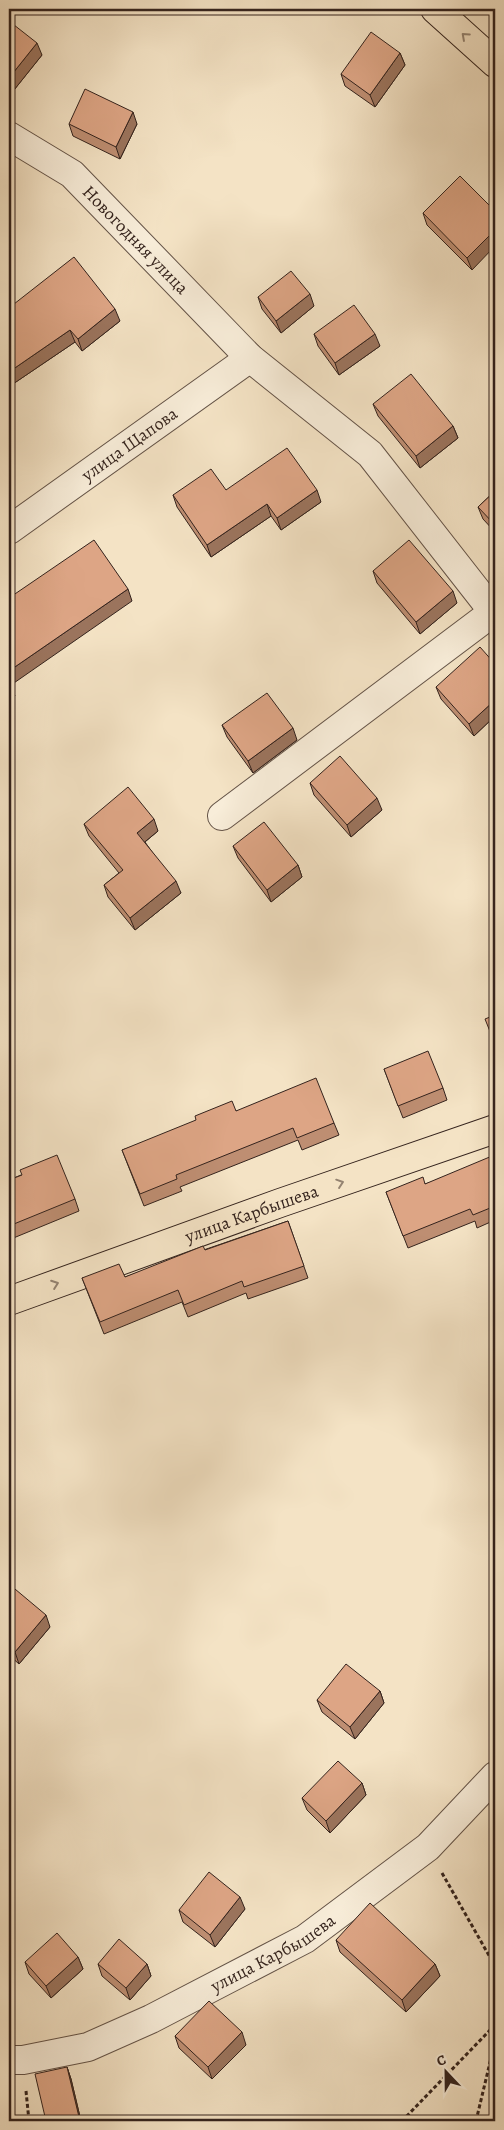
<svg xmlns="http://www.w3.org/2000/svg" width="504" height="2130" viewBox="0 0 504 2130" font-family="Alegreya,serif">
  <rect width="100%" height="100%" fill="#f4e3c5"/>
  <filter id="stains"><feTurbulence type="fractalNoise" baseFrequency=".004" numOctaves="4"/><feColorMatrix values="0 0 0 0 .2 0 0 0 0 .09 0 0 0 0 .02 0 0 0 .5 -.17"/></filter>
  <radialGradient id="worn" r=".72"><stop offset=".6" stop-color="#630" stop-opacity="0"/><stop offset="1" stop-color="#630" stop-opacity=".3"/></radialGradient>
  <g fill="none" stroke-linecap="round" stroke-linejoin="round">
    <g stroke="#645347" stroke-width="30">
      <g id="minor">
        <path id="s1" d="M9 136 72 174 250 358 370 454 495 614"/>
        <path id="s2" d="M9 530 250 358"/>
        <path d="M222 816 492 613"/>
        <path id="s3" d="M9 2060H23L88 2047 151 2019 305 1939 428 1847 495 1776"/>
      </g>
    </g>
    <g stroke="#34231d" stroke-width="30">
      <g id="major">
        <path d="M435 9 495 63"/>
        <path id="s4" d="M9 1301 280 1203 495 1129"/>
      </g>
    </g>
    <path stroke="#34231d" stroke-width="3" stroke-dasharray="4 2.5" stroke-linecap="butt" d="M442 1873 495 1966
      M26 2091 29 2121
      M402 2121 494 2026
      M476 2121 492 2054 495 2001"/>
    <use href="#minor" stroke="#f8edd9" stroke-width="28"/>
    <use href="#major" stroke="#f4e3c5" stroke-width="28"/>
  </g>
  <path fill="#be8e72" stroke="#34231d" d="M9 21 42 55 14 90 9 87Z
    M400 53 405 65 375 107 345 86 341 74Z
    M69 124H137L120 159 73 136Z
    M460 176 472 270 427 225 423 213Z
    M258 297 314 306 281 333 262 309Z
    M9 299 14 304 120 321 82 351 75 342 10 386 9 383Z
    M314 334 380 346 339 375 318 346Z
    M373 404 453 426 458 438 420 468 378 416Z
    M226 490 321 502 281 530 271 516 211 557 177 507 173 495Z
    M495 491V532L483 519 478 507Z
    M373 571 457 603 420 634 377 583Z
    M495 664V716L474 736 441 699 436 687Z
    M222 725 297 740 253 773 227 737Z
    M310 783 382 810 351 837 314 795Z
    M84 824 158 831 145 842 181 893 135 930 108 897 104 885 119 873 89 836Z
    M233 846 298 865 302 877 271 902 238 858Z
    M384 1069 443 1088 447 1100 403 1118Z
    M236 1111 334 1123 339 1135 302 1150 298 1140 180 1187 182 1191 144 1206 122 1150Z
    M495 1164V1220L477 1228 475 1221 408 1248 386 1192 425 1184Z
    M21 1175 75 1199 79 1211 11 1239 13 1244 9 1246V1180Z
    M288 1221 308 1278 248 1299 246 1293 188 1317 182 1302 104 1334 82 1278 125 1277Z
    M9 1372 11 1378 9 1379Z
    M9 1584 50 1627 19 1664 9 1655Z
    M380 1691 384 1703 355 1739 322 1712 317 1700Z
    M362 1783 366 1795 330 1833 307 1810 302 1798Z
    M245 1909 215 1947 183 1922 179 1910Z
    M336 1940 435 1964 440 1976 406 2012 340 1952Z
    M78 1957 83 1969 51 1998 29 1974 25 1962Z
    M98 1964H147L151 1976 130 2000 102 1976Z
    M175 2036 246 2045 212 2079 179 2048Z
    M67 2067 71 2079 81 2121H46Z"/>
  <path fill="#9b745d" stroke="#34231d" d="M37 43 42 55 14 90 9 78Z
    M400 53 405 65 375 107 370 95Z
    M133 112 137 124 120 159 116 147Z
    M495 230V246L472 270 467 258Z
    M310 294 314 306 281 333 276 321Z
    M115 309 120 321 82 351 78 339Z
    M70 330 75 342 10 386 9 382V372Z
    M375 334 380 346 339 375 335 363Z
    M453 426 458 438 420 468 416 456Z
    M317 490 321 502 281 530 277 518Z
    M267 504 271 516 211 557 207 545Z
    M128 589 132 601 11 685 15 696 9 700V671Z
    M453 591 457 603 420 634 416 622Z
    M495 700V716L474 736 469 724Z
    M293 728 297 740 253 773 248 761Z
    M377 798 382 810 351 837 347 825Z
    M154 819 158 831 141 845 137 833Z
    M298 865 302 877 271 902 267 890Z
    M176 881 181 893 135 930 130 918Z
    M46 1615 50 1627 19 1664 15 1652Z
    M380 1691 384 1703 355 1739 350 1727Z
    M362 1783 366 1795 330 1833 326 1821Z
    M240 1897 245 1909 215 1947 210 1935Z
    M78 1957 83 1969 51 1998 46 1986Z
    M147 1964 151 1976 130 2000 126 1988Z
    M435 1964 440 1976 406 2012 402 2000Z
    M242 2032 246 2045 212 2079 208 2067Z
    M67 2067 71 2079 81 2121H80L79 2117Z"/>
  <path fill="#dda585" stroke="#34231d" d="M9 21 37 43 9 78Z
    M371 32 400 53 370 95 341 74Z
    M85 89 133 112 116 147 69 124Z
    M460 176 495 211V230L467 258 423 213Z
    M74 257 115 309 78 339 70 330 9 372V299L10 298 14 304Z
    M291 271 310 294 276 321 258 297Z
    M354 305 375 334 335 363 314 334Z
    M411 374 453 426 416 456 373 404Z
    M287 448 317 490 277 518 267 504 207 545 173 495 211 469 226 490Z
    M495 491V525L478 507Z
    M94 540 128 589 9 671V598Z
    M409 540 453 591 416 622 373 571Z
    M480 647 495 664V700L469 724 436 687Z
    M267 693 293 728 248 761 222 725Z
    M340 756 377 798 347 825 310 783Z
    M128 787 154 819 137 833 176 881 130 918 104 885 123 870 84 824Z
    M264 822 298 865 267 890 233 846Z
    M495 1015V1044L485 1019Z
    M428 1051 443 1088 398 1106 384 1069Z
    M316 1078 334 1123 297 1138 293 1128 176 1175 177 1179 140 1194 122 1150 196 1120 195 1116 232 1101 236 1111Z
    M57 1155 75 1199 9 1226V1180L22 1175 20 1170Z
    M492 1156 495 1164V1206L473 1215 470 1209 403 1236 386 1192 423 1177 425 1184Z
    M288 1221 304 1266 244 1287 242 1281 184 1305 178 1290 100 1322 82 1278 119 1264 125 1277 203 1246 205 1250Z
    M9 1584 46 1615 15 1652 9 1647Z
    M346 1664 380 1691 350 1727 317 1700Z
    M338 1761 362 1783 326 1821 302 1798Z
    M209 1872 240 1897 210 1935 179 1910Z
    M370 1903 435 1964 402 2000 336 1940Z
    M57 1933 78 1957 46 1986 25 1962Z
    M119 1939 147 1964 126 1988 98 1964Z
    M209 2001 242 2032 208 2067 175 2036Z
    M67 2067 79 2117 62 2121H46L35 2074Z"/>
  <defs><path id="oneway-chevron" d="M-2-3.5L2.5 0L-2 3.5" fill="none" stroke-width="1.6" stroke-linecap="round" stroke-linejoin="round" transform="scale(1.25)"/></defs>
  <g stroke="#948371">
    <use href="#oneway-chevron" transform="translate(465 36) rotate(-138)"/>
    <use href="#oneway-chevron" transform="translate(340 1183) rotate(-19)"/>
    <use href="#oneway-chevron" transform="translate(55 1284) rotate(-20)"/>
  </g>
  <g text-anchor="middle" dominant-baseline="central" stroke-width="4" stroke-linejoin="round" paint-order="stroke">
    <g font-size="18" fill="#34231d" stroke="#f8edd9">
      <text stroke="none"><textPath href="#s1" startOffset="165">Новогодняя улица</textPath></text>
      <text stroke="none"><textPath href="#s2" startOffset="148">улица Щапова</textPath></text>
      <text stroke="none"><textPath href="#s4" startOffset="258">улица Карбышева</textPath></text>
      <text stroke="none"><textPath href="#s3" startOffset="288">улица Карбышева</textPath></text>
    </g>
  </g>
  <rect width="504" height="2130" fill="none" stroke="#f4e3c5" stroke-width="30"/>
  <rect x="10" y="10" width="484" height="2110" fill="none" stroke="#34231d" stroke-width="2.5"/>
  <rect x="15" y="15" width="474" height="2100" fill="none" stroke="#34231d"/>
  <g transform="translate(446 2072) rotate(338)" stroke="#f8edd9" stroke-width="4" paint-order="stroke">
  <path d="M0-4L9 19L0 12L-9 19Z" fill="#34231d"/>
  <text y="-8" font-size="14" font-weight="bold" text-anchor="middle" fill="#34231d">С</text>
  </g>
  <rect width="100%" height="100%" filter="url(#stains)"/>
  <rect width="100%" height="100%" fill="url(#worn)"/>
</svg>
